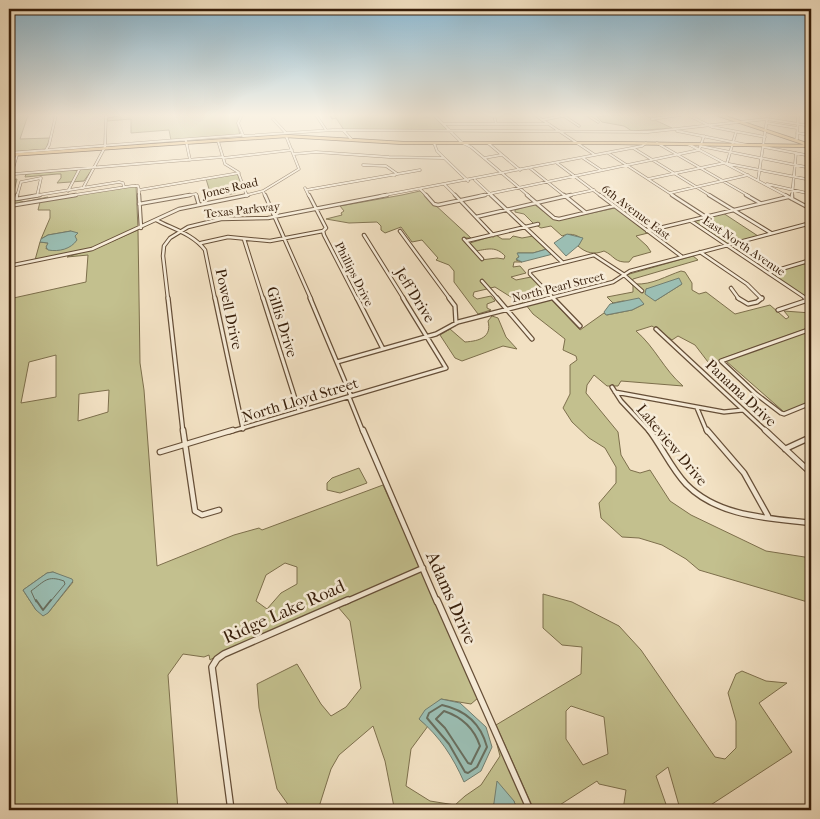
<svg xmlns="http://www.w3.org/2000/svg" width="820" height="819" viewBox="0 0 820 819" font-family="'IM FELL French Canon',serif">
  <rect width="100%" height="100%" fill="#f2e1c3"/>
  <filter id="stains"><feTurbulence type="fractalNoise" baseFrequency=".004" numOctaves="4"/><feColorMatrix values="0 0 0 0 .2 0 0 0 0 .09 0 0 0 0 .02 0 0 0 .5 -.17"/></filter>
  <radialGradient id="worn" r=".72"><stop offset=".6" stop-color="#630" stop-opacity="0"/><stop offset="1" stop-color="#630" stop-opacity=".3"/></radialGradient>
  <path fill="#c3c08e" stroke="#7d6f4c" fill-rule="evenodd" d="M9 115H28L20 139 50 138 46 149 9 152Z
    M122 115H242L237 123 240 135 171 140 169 130 131 133V119L107 121 108 118Z
    M330 115H433L447 130H344L336 118 332 119Z
    M644 115 672 128 632 131 624 126 602 122 596 116Z
    M93 168 84 181 57 183 61 178V174H57L25 177 26 174Z
    M237 173 243 189C232 196 222 196 210 192L206 179Z
    M17 179 14 191 15 199 24 202 48 197 47 200 136 185 138 229 98 247 35 260 40 242 48 243 46 249 75 236 71 231 48 235 41 239 50 218V210H38L40 202 9 207 11 180Z
    M420 191 471 238H463V240L481 260 497 258 504 259 505 256C496 246 488 249 476 251L470 243 496 235 502 239H510L513 236 522 238 533 236 547 249 533 253H518L519 256 516 260 522 262H514L513 267 520 266 526 273 511 277 516 280 531 277 550 297 522 304 495 287 490 288 482 280 480 281 487 289 474 292 473 296 477 299 491 296 495 301 487 304V308L491 310 478 314 454 282V271L449 265 436 260 438 258 422 240 412 242 401 227 385 233 381 230V226L377 222 349 223 326 219 342 215 341 213 344 211 340 206 402 195Z
    M534 204 553 219 559 220 615 208 648 233 636 236 647 246 651 252 633 257 629 262C614 263 615 256 604 251 594 255 586 253 578 246L582 239C576 234 569 233 562 236L551 226 541 228 536 225 539 223 534 224 524 214 515 212V210Z
    M723 213 758 236 727 244 693 221Z
    M138 230 140 363 144 390 157 566 234 535 259 528 262 530 383 485 420 567 223 652 210 660 209 655 204 657 183 654 168 675 178 810H9V299L86 282 88 255 67 257 99 247ZM56 355V397L21 403 29 362ZM109 390 108 412 78 421 79 394ZM285 563 297 567V584L281 593 267 609 256 601 266 575ZM53 572 73 582 48 613 36 610 23 590 47 573Z
    M693 256 698 260 633 279 632 281 626 275Z
    M811 262V301L770 273Z
    M681 271 685 272 692 283V290L699 294 706 292 735 314 770 305 786 319 789 317 784 311 811 313V327L721 359 719 362H708L695 345 678 336 672 340 652 326 636 331C655 347 664 370 683 386L621 381 618 386H607L594 375 587 385 586 393 618 432 621 455 630 470 640 473 650 470 670 501 691 515 766 551 811 558V603L699 570 686 559 662 545 639 538 622 537 601 518 599 503 616 483V467L605 448 589 438 572 422 563 408 570 394V365L577 360 576 356 563 350 565 339 533 314 526 305 551 299 580 330 604 313 607 315 632 310 644 304 623 301 613 303 607 297 633 292V286L623 276 643 291 635 284C652 285 666 276 681 271ZM682 284 655 301 646 289Z
    M492 316 498 318 506 337 517 349 503 346 462 361 455 358 440 335 450 329 465 342C480 341 492 337 488 321Z
    M811 330V402L784 412 726 361Z
    M359 468 367 483 340 493 327 490V483L332 478Z
    M421 571 478 698 471 704 441 699 419 719 428 726 411 749 406 786 430 801 455 805 465 796 481 785 500 756 495 737 527 810H517L514 801 493 804V810H404L394 807 385 761 373 726 339 755 331 769 318 810H292L277 789 259 708 257 684 297 664 321 704 331 716 346 707 361 688 350 621 338 607Z
    M543 594 572 602 619 626 641 650 715 757 725 759 736 748V721L728 693 736 674 742 671 766 681 787 683 759 703 792 752 703 810 680 809 668 767 656 776 668 810H623L626 790 599 784 597 781 552 810H534L496 725 581 674 582 647 562 645 543 628ZM571 706 604 717 608 754 583 765 566 739V711Z"/>
  <path fill="#9bbeb3" stroke="#737e6f" d="M71 231 78 233 75 236 77 240C71 249 59 252 48 250L46 247 48 243 40 242 41 239 48 235Z
    M567 234 583 238 579 245 566 256 554 243Z
    M547 249 553 254 522 262 516 259 519 257 517 253H533Z
    M679 278 682 284 655 301 645 294 646 289Z
    M639 298 644 304 632 310 606 315 604 312 610 304Z
    M53 572 72 579 73 581 48 613 43 616 36 610 23 590 47 573Z
    M441 699 460 703 486 727 492 747 481 771 464 782C453 757 440 737 419 719L425 710Z
    M497 781 514 801 517 810H493Z"/>
  <g fill="none" stroke-linecap="round" stroke-linejoin="round">
    <path stroke="#696e5e" stroke-width="1" d="M36 602 31 591C45 581 47 575 64 581L65 584 50 602"/>
    <path stroke="#696e5e" stroke-width="2" d="M36 600 43 610 51 600
      M442 705C465 710 481 724 487 747L477 767 468 773 465 772 449 744 427 718 429 713Z
      M444 711C462 717 474 728 480 746L471 764 468 763 445 728 436 719Z"/>
    <g stroke="#664f38" stroke-width="3">
      <path id="minor-far4" d="M242 115 238 123 243 135
        M316 115 326 130
        M434 115 461 142 471 147 529 196
        M494 115 496 124
        M535 115 595 155
        M587 115 598 122
        M688 115 712 127 765 137
        M804 115 811 117
        M564 116 579 126
        M273 119 286 133
        M652 119 680 115
        M542 120 567 115
        M767 123 797 128
        M444 124H549
        M343 130 352 140
        M677 131 747 145
        M797 133 811 135
        M243 136 333 130 648 132 767 119 811 126
        M794 140 797 139 798 115
        M186 141 190 160
        M218 141 225 164 238 172 247 196
        M434 143 437 151 468 181
        M488 143 520 170
        M657 143 749 196
        M688 144 787 196
        M700 146 811 168
        M764 147 811 156
        M633 148 711 196
        M46 150 49 145 56 115
        M9 153 241 135
        M608 153 674 196
        M294 154 316 152 389 157 443 158
        M17 155 12 172 14 174 223 157
        M223 158 292 150
        M484 158 501 155
        M583 158 601 170
        M557 163 601 196
        M727 163 736 132
        M363 165 386 166
        M386 166 396 173 395 175
        M530 168 565 196
        M648 179 724 163 811 180
        M475 180 492 196
        M758 180 767 119
        M767 184 811 194
        M445 185 456 196
        M83 188 105 147 106 115
        M305 188 309 196
        M420 189 427 196
        M139 190 239 173
        M139 190V196
        M306 190 420 170
        M68 191 79 170
        M263 191 265 196
        M670 193 748 175
        M17 196 21 182 41 178 37 196
        M32 196 119 182 123 183 124 187
        M68 196 132 186H138L139 190
        M183 196 196 194 197 196
        M243 196 263 191 299 169 286 136
        M380 196 642 146 646 143
        M479 196 699 150 704 136
        M566 196 594 190
        M792 196 796 153"/>
    </g>
    <g stroke="#664f38" stroke-width="4.5">
      <path id="minor-far3" d="M139 195 141 228
        M196 195 199 205
        M265 195 311 299
        M309 195 326 228 323 231 324 235 357 299
        M426 195 434 204 438 205 485 195
        M455 195 493 235
        M491 195 562 262
        M527 195 554 218 559 219 614 206
        M564 195 585 212
        M600 195 681 256
        M672 195 706 217
        M709 195 771 233
        M746 195 760 203
        M785 195 811 209
        M16 199 40 195
        M16 199 17 195
        M792 199V195
        M536 203 571 195
        M139 204 190 195
        M9 206 76 195
        M476 217 536 203
        M156 220C173 229 193 234 205 250L215 299
        M691 221 807 299
        M400 231 450 299
        M647 231 788 197
        M364 235 404 299
        M244 239 263 299
        M464 239 482 259
        M466 241 538 224
        M201 243 228 237 270 241 323 231
        M700 252 747 284 762 299
        M9 266 92 249 179 209 248 195
        M768 273 811 260
        M482 281 498 299
        M731 288 739 299
        M168 299 163 256 164 246 170 238 188 227 221 219 268 218 387 195
        M546 299 613 282 630 271 811 223
        M554 299 530 274V271L594 255 623 274 642 291"/>
    </g>
    <g stroke="#664f38" stroke-width="5.5">
      <path id="minor-far2" d="M168 298 183 432
        M215 298 243 429
        M263 298 299 411
        M310 298 351 396
        M357 298 383 349
        M449 298 455 306 456 323
        M497 298 532 339
        M553 298 580 326
        M738 298 748 304 757 302 762 298
        M805 298 811 302
        M778 310 808 300
        M656 329 767 432
        M811 329 721 361 756 394 781 413 784 414 811 403
        M337 362 436 334 458 322 551 298
        M612 387 621 401 650 432
        M615 392 724 412 743 410
        M349 397 363 432
        M697 408 707 432
        M229 432 446 368 403 298"/>
    </g>
    <g stroke="#664f38" stroke-width="7">
      <path id="minor-far1" d="M183 430 195 511 202 515 219 510
        M363 430 437 602
        M649 430C662 447 671 468 686 484 718 517 768 518 811 523
        M707 430 744 473 768 516
        M765 430 811 473
        M785 449 811 437
        M160 452 233 430
        M345 602 423 568"/>
    </g>
    <g stroke="#664f38" stroke-width="8">
      <path id="minor" d="M437 600 530 810
        M231 810 212 667 217 659 224 654 348 600"/>
    </g>
    <g stroke="#371e0a" stroke-width="4">
      <path id="major" d="M719 115 806 144
        M9 155 286 136 403 143H616L811 146"/>
    </g>
    <use href="#minor-far4" stroke="#f7ecd8" stroke-width="2"/>
    <use href="#minor-far3" stroke="#f7ecd8" stroke-width="2.5"/>
    <use href="#minor-far2" stroke="#f7ecd8" stroke-width="3"/>
    <use href="#minor-far1" stroke="#f7ecd8" stroke-width="4.5"/>
    <use href="#minor" stroke="#f7ecd8" stroke-width="5.5"/>
    <use href="#major" stroke="#e9c082" stroke-width="2.5"/>
  </g>
  <linearGradient id="sky" x2="0" y2="1"><stop stop-color="#89b8d3"/><stop offset="0.5" stop-color="#f9f2e4"/><stop offset="1" stop-color="#f9f2e4" stop-opacity="0"/></linearGradient>
  <rect width="820" height="230" fill="url(#sky)"/>
  <g text-anchor="middle" dominant-baseline="central" stroke-width="5" stroke-linejoin="round" paint-order="stroke">
    <g font-size="12" fill="#371e0a" stroke="#f7ecd8">
      <text transform="translate(230 188) rotate(-13)">Jones Road</text>
      <text transform="translate(242 210) rotate(-6)">Texas Parkway</text>
      <text transform="translate(636 212) rotate(37)">6th Avenue East</text>
      <text transform="translate(744 246) rotate(34)">East North Avenue</text>
      <text transform="translate(354 274) rotate(63)">Phillips Drive</text>
      <text transform="translate(558 287) rotate(-14)">North Pearl Street</text>
    </g>
    <g font-size="15" fill="#371e0a" stroke="#f7ecd8">
      <text transform="translate(415 295) rotate(58)">Jeff Drive</text>
      <text transform="translate(229 309) rotate(78)">Powell Drive</text>
      <text transform="translate(282 322) rotate(73)">Gillis Drive</text>
      <text transform="translate(741 393) rotate(43)">Panama Drive</text>
      <text transform="translate(300 400) rotate(-17)">North Lloyd Street</text>
      <text transform="translate(672 445) rotate(50)">Lakeview Drive</text>
    </g>
    <g font-size="18" fill="#371e0a" stroke="#f7ecd8">
      <text transform="translate(451 598) rotate(66)">Adams Drive</text>
      <text transform="translate(284 612) rotate(-24)">Ridge Lake Road</text>
    </g>
  </g>
  <rect width="820" height="819" fill="none" stroke="#f2e1c3" stroke-width="30"/>
  <rect x="10" y="10" width="800" height="799" fill="none" stroke="#371e0a" stroke-width="2.5"/>
  <rect x="15" y="15" width="790" height="789" fill="none" stroke="#371e0a"/>
  <rect width="100%" height="100%" filter="url(#stains)"/>
  <rect width="100%" height="100%" fill="url(#worn)"/>
</svg>
